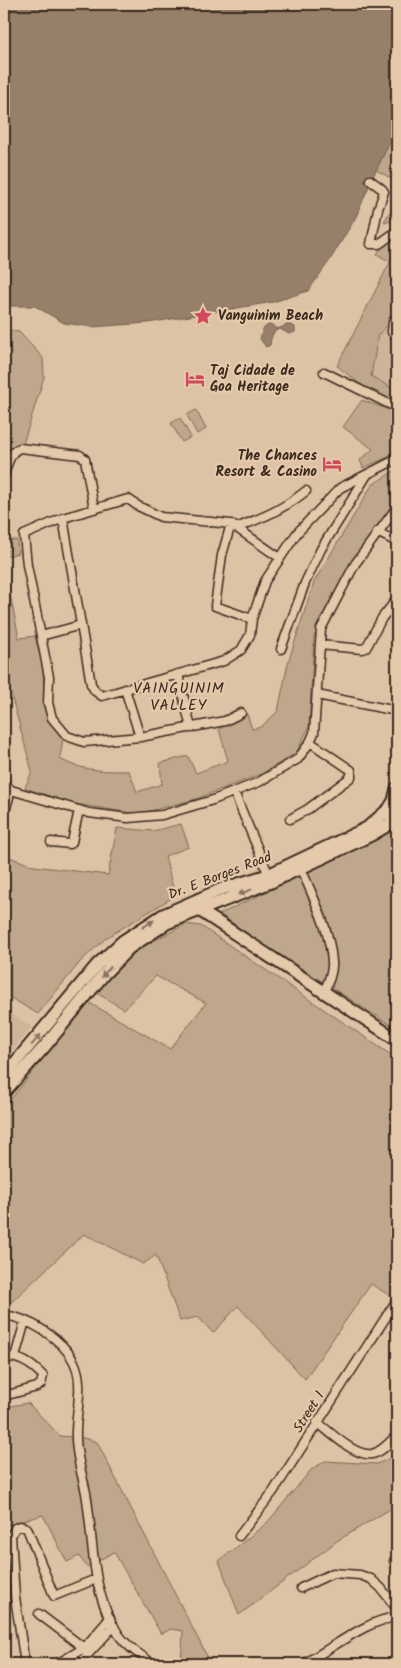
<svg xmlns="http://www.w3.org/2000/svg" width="401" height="1668" viewBox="0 0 401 1668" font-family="Kalam,sans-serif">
  <rect width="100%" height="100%" fill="#ddc3a5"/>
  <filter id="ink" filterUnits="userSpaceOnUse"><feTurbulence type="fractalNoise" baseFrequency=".02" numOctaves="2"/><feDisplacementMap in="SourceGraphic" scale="10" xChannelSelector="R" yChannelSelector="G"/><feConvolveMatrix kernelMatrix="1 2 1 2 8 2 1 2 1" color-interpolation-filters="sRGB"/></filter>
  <g filter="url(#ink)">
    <path fill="#ceb599" d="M397 302V393L359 374Z
      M4 1010 32 1026 4 1062Z"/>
    <path fill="#bfa78c" stroke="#7d6855" d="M397 127V186L396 181 376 170Z
      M397 199V221L384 222Z
      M397 236V294L391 306 394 319 378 335 371 376 397 391V402L369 391 337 366 390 262 377 254 382 247Z
      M4 329 19 332 43 358 44 377 24 441 4 473Z
      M362 400 397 413V453L363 468 360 460 373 449 343 427Z
      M196 410 206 429 197 434 187 415Z
      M180 418 191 437 182 442 171 423Z
      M397 469V500L329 602 314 637 309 727 296 753 261 774 196 799 138 814 69 803 25 788 32 771 4 669V565L19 638 35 636 43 667 44 700 48 720 63 738 60 759C81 771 105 771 129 771L137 792 162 784 160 763 188 756 196 773 228 761 219 729 247 714 252 729 261 727 278 711 288 663 314 582 372 485Z
      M4 540H17L18 553 4 557Z
      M397 823V1029L252 937 220 914 372 841Z
      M181 824 189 847 165 856 175 896 106 938 81 961 38 1014 4 994V855L34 866 108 875 117 828 153 831Z
      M186 924 201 926 397 1059V1285L390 1296 371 1284 305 1379 238 1306 213 1333 198 1317 180 1321 156 1255 143 1264 84 1234 6 1307H4V1108L88 1002 170 1049 206 1003 156 976 124 1009 93 991 136 950Z
      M28 1403 60 1436 84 1438 97 1442 211 1664H181L183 1631 171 1629 161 1634 114 1552 87 1567 79 1556 67 1562 43 1515 4 1526V1499L7 1493 4 1484V1407Z
      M397 1455V1505L337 1541 239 1615 219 1561 267 1523 311 1470 325 1461 377 1464Z"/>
    <path fill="#96806a" stroke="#725e4c" d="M4 4H397V127L371 181 356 217 330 260 308 291 273 302 148 323 92 327 64 323 35 306H4Z
      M288 324 295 327V332L289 334 280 329C272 331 271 338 270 345L266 347 260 339 263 329 268 325H273L278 329Z"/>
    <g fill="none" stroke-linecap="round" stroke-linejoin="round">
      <g stroke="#3b2a1e" stroke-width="11">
        <path id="street" d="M370 180 382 189 384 192 378 209 371 244H379L397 231
          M397 313 393 322 392 332 397 338
          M324 372 389 404 397 406
          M4 474C8 464 10 451 20 448L80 455 85 459 94 509
          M63 518 91 684 95 691 102 696 224 661 241 650 250 635 252 619 265 581 297 533 340 488 397 459
          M231 524 222 555 215 606 252 619
          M236 528C264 517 282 510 306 491
          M377 532 397 542
          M41 636 81 625
          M320 645 362 649 366 648 382 618 397 599
          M281 649 305 583 321 549 367 475
          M178 674 191 728
          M125 689 140 737
          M317 695 397 711
          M241 713 225 721 140 737 84 742 67 736 52 718 48 703 49 677 27 565 24 535 63 518 128 499 138 506 161 517 231 524 280 558
          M4 782 11 790 89 813 128 818 162 815 213 800 259 782 298 759 310 742 314 733 321 629 355 564 397 507
          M234 792 270 878
          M4 815 11 790
          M290 819 308 809 351 777V770L310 742
          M51 842 70 844 72 842 79 810
          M301 868C313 898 330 929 332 962 333 972 328 983 324 992
          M4 1315C29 1318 63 1339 74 1362 85 1384 75 1413 76 1437 76 1456 82 1474 86 1493 94 1540 90 1593 119 1635 128 1648 141 1655 153 1664
          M4 1357C20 1356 32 1364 43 1376L41 1384 37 1387 4 1396
          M15 1357 25 1321
          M317 1422C330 1432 355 1457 372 1454 382 1452 390 1442 397 1435
          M239 1536 273 1492 397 1300
          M394 1561 397 1559
          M301 1588 333 1573 360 1575 371 1579 381 1588 397 1609
          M39 1614 84 1648
          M25 1664 15 1597 11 1536 15 1528 20 1526 27 1528 54 1596 96 1579
          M57 1664 84 1648 110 1618
          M79 1664 114 1626
          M303 1664C332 1649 366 1620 397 1617"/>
      </g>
      <g stroke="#3b2a1e" stroke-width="15">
        <path id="secondary" d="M199 910 397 1040
          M4 1076 97 965 123 941 163 915 222 889 268 875 367 828 389 809 394 801 397 788
          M4 1092 45 1046 104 974 129 948 167 923 271 882 371 835 388 825 397 816"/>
      </g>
      <use href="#street" stroke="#e4c9ab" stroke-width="8"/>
      <use href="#secondary" stroke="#e4c9ab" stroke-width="11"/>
    </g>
    <defs><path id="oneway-solid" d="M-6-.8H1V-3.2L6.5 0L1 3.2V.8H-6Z" transform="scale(1.25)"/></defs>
    <g fill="#87725d">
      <use href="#oneway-solid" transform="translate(245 892) rotate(159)"/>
      <use href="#oneway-solid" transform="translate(148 924) rotate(-33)"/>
      <use href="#oneway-solid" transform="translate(106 972) rotate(133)"/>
      <use href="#oneway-solid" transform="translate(36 1040) rotate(-49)"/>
    </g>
  </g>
  <defs>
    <g id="sight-bare" transform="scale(1.5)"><path d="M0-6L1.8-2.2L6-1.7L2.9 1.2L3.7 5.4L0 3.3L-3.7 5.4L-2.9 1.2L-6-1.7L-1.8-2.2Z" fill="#d1495b" stroke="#e4c9ab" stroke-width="2.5" paint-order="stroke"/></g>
    <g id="hotel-bare" transform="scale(1.5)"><path d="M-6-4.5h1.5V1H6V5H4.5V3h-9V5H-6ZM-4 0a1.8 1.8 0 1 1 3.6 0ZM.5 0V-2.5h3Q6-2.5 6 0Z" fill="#d1495b" stroke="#e4c9ab" stroke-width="2.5" paint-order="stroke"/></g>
  </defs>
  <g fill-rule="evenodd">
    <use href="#sight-bare" x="203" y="316"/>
    <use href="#hotel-bare" x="195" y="379"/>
    <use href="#hotel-bare" x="332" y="464"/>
  </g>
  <g text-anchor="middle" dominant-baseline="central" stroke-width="4.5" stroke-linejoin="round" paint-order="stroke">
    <g font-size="14" font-weight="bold" fill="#3b2a1e" stroke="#e4c9ab" text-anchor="start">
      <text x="218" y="316">Vanguinim Beach</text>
      <text x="210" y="371">Taj Cidade de<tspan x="210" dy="16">Goa Heritage</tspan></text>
      <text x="317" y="456" text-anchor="end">The Chances<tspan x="317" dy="16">Resort &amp; Casino</tspan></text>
    </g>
    <g font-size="14" fill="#3b2a1e" stroke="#e4c9ab">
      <text transform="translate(220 876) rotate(-21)">Dr. E Borges Road</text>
      <text transform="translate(309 1412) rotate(-58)">Street 1</text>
    </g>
    <g font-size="15" letter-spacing="1" fill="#3b2a1e" stroke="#e4c9ab">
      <text x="179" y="689">VAINGUINIM<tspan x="179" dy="17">VALLEY</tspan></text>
    </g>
  </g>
  <rect width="401" height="1668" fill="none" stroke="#e4c9ab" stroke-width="20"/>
  <rect x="10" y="10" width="381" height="1648" fill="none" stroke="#3b2a1e" stroke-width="2" filter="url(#ink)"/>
</svg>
